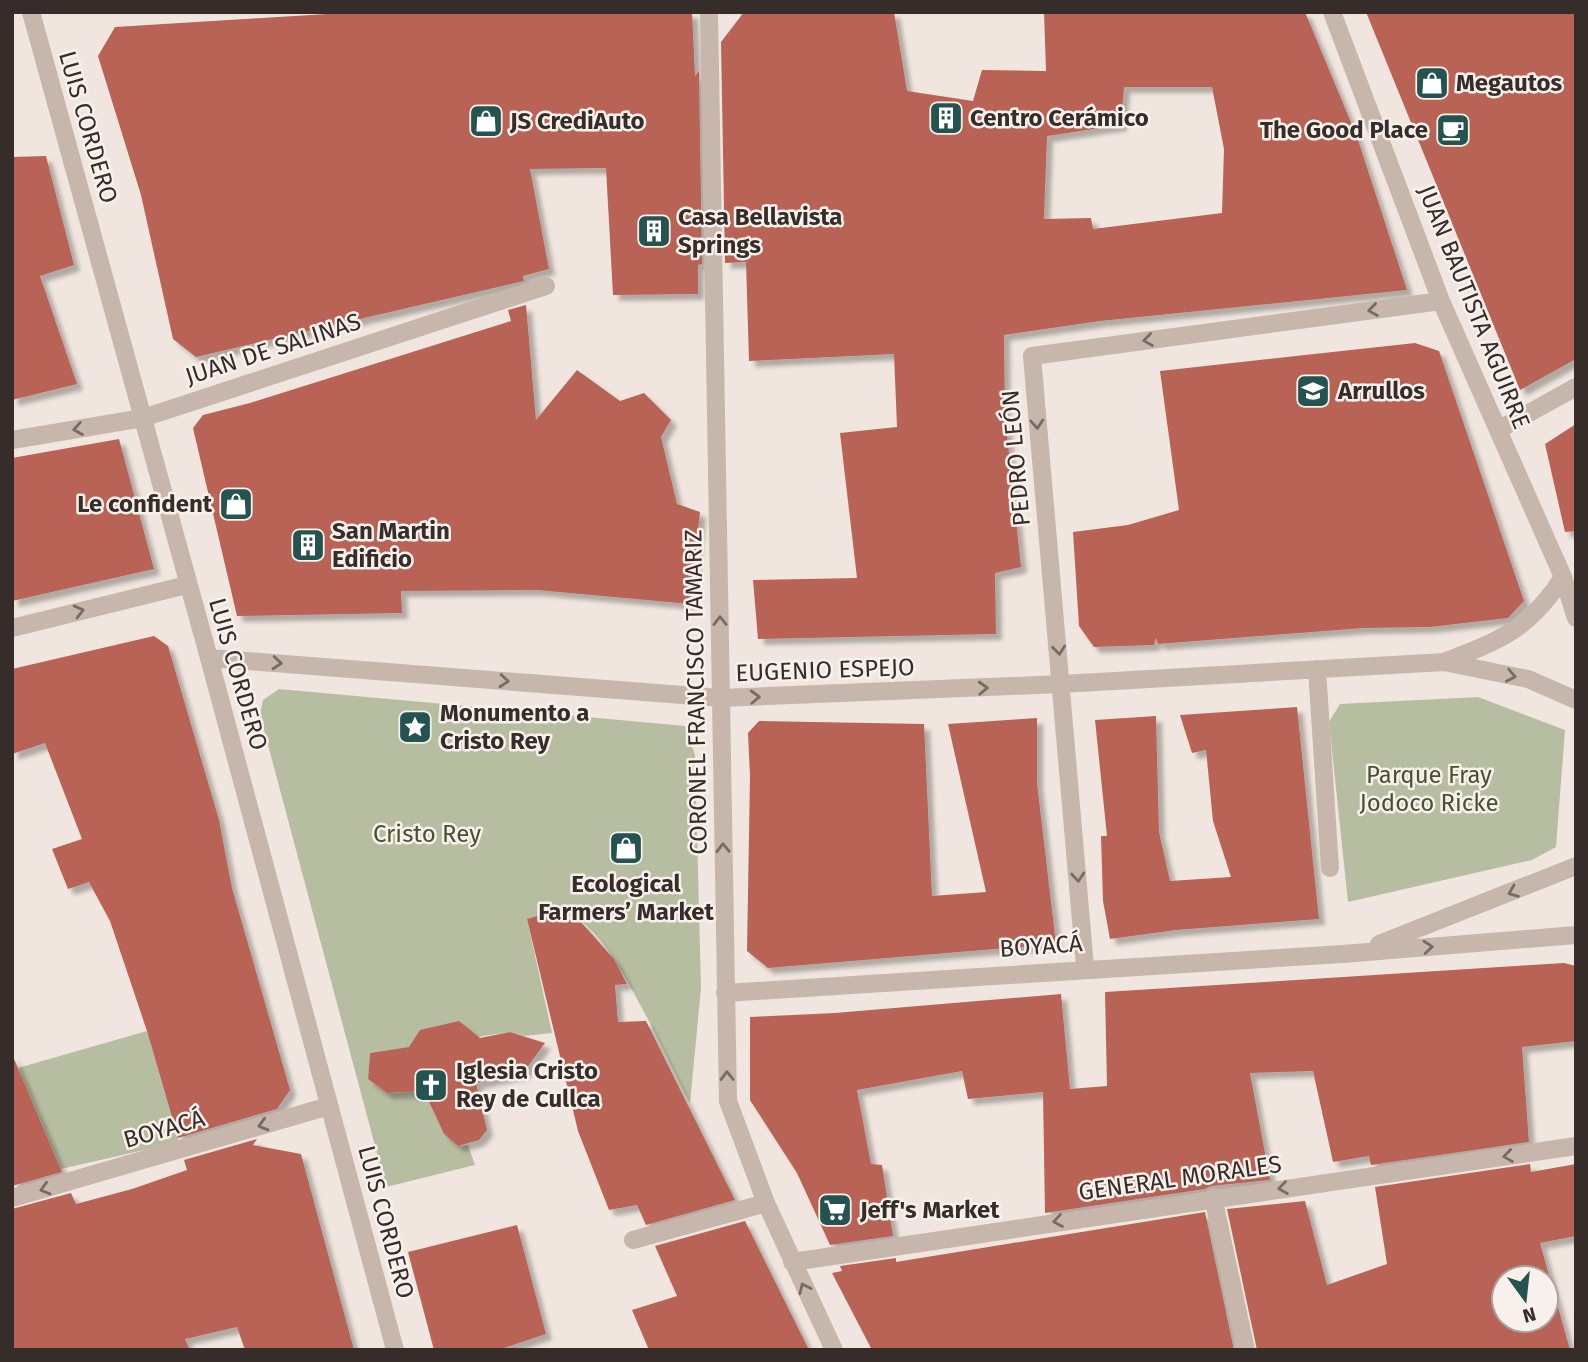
<svg xmlns="http://www.w3.org/2000/svg" width="1588" height="1362" viewBox="0 0 1588 1362" font-family="'Fira Sans',sans-serif">
  <defs>
    <filter id="shadow"><feDropShadow dx="6" dy="6" stdDeviation="2" flood-color="#0004"/></filter>
  </defs>
  <rect width="100%" height="100%" fill="#f0e6df"/>
  <path fill="#b6bda0" d="M279 689 685 726 695 755 701 988 690 1103C669 1065 615 940 581 922 565 913 543 914 527 919L552 1033 524 1036 510 1032 370 1053 368 1079 387 1093 424 1091 444 1134 458 1146 468 1145 475 1165 386 1187 260 715 263 700Z
    M1478 697 1565 730 1556 847 1532 860 1348 902 1329 722 1340 704Z
    M147 1031 179 1142 61 1169 18 1068Z"/>
  <path fill="#b86455" fill-rule="evenodd" filter="url(#shadow)" d="M360 12H692L695 76 699 71 702 264 698 265V294L613 295 606 168 530 169 549 269 523 276 524 281 196 357 173 339 141 195 98 56 115 27Z
    M744 12H894L907 91 973 101 982 70 1046 71 1044 12H1305L1357 137 1407 290 1100 321 1004 335 1005 416 1021 567 995 573 996 634 758 639 753 580 857 578 840 433 897 427 894 354 749 361 746 262 725 263 721 42ZM1124 87H1212L1224 149 1222 213 1093 229 1091 218 1044 219 1047 136 1121 125Z
    M1366 12H1576V359L1520 390Z
    M46 156 74 265 40 276 77 384 12 400V157Z
    M526 305 536 420 577 370 620 401 644 393 671 420 661 437 677 504 700 512 690 604 537 590 401 591 402 613 237 616 193 428 203 415 250 403 511 321 508 310Z
    M1415 343 1439 351 1524 601 1508 618 1430 627 1364 628 1158 644 1156 638 1154 645 1094 647 1079 626 1073 532 1128 525 1179 510 1160 371Z
    M1576 424V531L1565 532 1545 444Z
    M119 439 154 569 12 601V458Z
    M154 636 168 646 219 820 232 888 290 1090 277 1109 178 1138 147 1031 110 921 89 882 68 889 52 849 82 839 45 743 12 754V669Z
    M1297 707 1319 919 1176 930 1110 939 1103 901 1101 836H1107L1095 720 1156 716 1159 832 1170 881 1231 877 1213 821 1206 750 1192 753 1180 715Z
    M1037 718V783L1056 944 768 968 747 951 750 776 748 733 759 721 924 724 932 896 986 892 948 724Z
    M544 914 581 922 614 959 627 984 615 985 618 1022 646 1021 735 1200 646 1225 637 1205 609 1210 578 1131 527 919Z
    M1564 963 1576 966V1041L1522 1047 1529 1142 1371 1165 1369 1156 1333 1162 1313 1071 1250 1073 1270 1180 1211 1186 1205 1189 1045 1213 1043 1092 968 1099 962 1071 857 1090 871 1164 882 1165 893 1236 830 1245 797 1173 750 1100V1017L835 1013 1061 994 1070 1089 1107 1086 1105 992Z
    M459 1021 480 1038 510 1032 545 1043 523 1073 476 1083 487 1130 479 1140 458 1146 444 1134 424 1091 387 1093 368 1079 370 1053 409 1047 420 1030Z
    M12 1054 62 1172 12 1186Z
    M257 1139 253 1145 301 1154 354 1350H245L237 1327 185 1339 190 1350H12V1209L71 1193 76 1204 132 1189 187 1170 184 1160Z
    M1530 1164 1531 1172 1576 1164V1236L1540 1243 1570 1350H1257L1227 1209 1305 1201 1327 1285 1387 1264 1375 1187ZM1504 1278H1546V1320H1504Z
    M1205 1212 1234 1350H872L832 1273 842 1271 840 1266 896 1258V1262Z
    M745 1221 809 1350H649L632 1310 677 1296 655 1246Z
    M517 1225 546 1334 498 1350H434L408 1252Z"/>
  <g fill="none" stroke-linecap="round" stroke-linejoin="round">
    <path stroke="#c7b6ac" stroke-width="18" d="M31 12 209 658 395 1350
      M709 12 728 1101 766 1203 834 1350
      M1332 12 1441 301 1563 577 1576 618
      M1498 430 1576 387
      M12 440 143 418 546 286
      M12 628 187 585
      M209 658 721 698 1062 684 1444 662C1500 640 1529 630 1563 577
      M1444 662 1528 679 1576 700
      M1317 669 1330 868
      M1379 944 1576 866
      M1085 967 1032 356 1441 301
      M725 993 1343 954 1576 935
      M1213 1197 1246 1350
      M12 1198 329 1106
      M633 1240 766 1203
      M792 1262 1576 1146"/>
  </g>
  <defs><path id="oneway-chevron" d="M-2-3.5L2.5 0L-2 3.5" fill="none" stroke-width="1.6" stroke-linecap="round" stroke-linejoin="round" transform="scale(1.75)"/></defs>
  <g stroke="#776b64">
    <use href="#oneway-chevron" transform="translate(1373 310) rotate(172)"/>
    <use href="#oneway-chevron" transform="translate(1148 340) rotate(172)"/>
    <use href="#oneway-chevron" transform="translate(1037 424) rotate(86)"/>
    <use href="#oneway-chevron" transform="translate(78 429) rotate(170)"/>
    <use href="#oneway-chevron" transform="translate(79 611) rotate(-14)"/>
    <use href="#oneway-chevron" transform="translate(720 621) rotate(-91)"/>
    <use href="#oneway-chevron" transform="translate(1059 650) rotate(84)"/>
    <use href="#oneway-chevron" transform="translate(277 663) rotate(5)"/>
    <use href="#oneway-chevron" transform="translate(1511 676) rotate(11)"/>
    <use href="#oneway-chevron" transform="translate(504 681) rotate(5)"/>
    <use href="#oneway-chevron" transform="translate(983 688) rotate(-2)"/>
    <use href="#oneway-chevron" transform="translate(755 697) rotate(-2)"/>
    <use href="#oneway-chevron" transform="translate(723 848) rotate(-91)"/>
    <use href="#oneway-chevron" transform="translate(1078 877) rotate(85)"/>
    <use href="#oneway-chevron" transform="translate(1513 892) rotate(159)"/>
    <use href="#oneway-chevron" transform="translate(1428 947) rotate(-5)"/>
    <use href="#oneway-chevron" transform="translate(727 1076) rotate(-91)"/>
    <use href="#oneway-chevron" transform="translate(263 1125) rotate(164)"/>
    <use href="#oneway-chevron" transform="translate(1508 1156) rotate(172)"/>
    <use href="#oneway-chevron" transform="translate(1283 1188) rotate(172)"/>
    <use href="#oneway-chevron" transform="translate(45 1189) rotate(164)"/>
    <use href="#oneway-chevron" transform="translate(1058 1221) rotate(171)"/>
    <use href="#oneway-chevron" transform="translate(804 1288) rotate(-115)"/>
  </g>
  <defs>
    <g id="shop-square" transform="scale(1.75)"><rect x="-9" y="-9" width="18" height="18" rx="4" fill="#245352" stroke="#f8f1eb"/><path d="M-5-2.5h2.3a2.7 3.5 0 0 1 5.4 0H5L5.5 6h-11ZM-1.5-2.5h3a1.5 2.3 0 0 0-3 0Z" fill="#fff"/></g>
    <g id="building-square" transform="scale(1.75)"><rect x="-9" y="-9" width="18" height="18" rx="4" fill="#245352" stroke="#f8f1eb"/><path d="M-4-6H4V6H1V3H-1V6H-4ZM-2.5-4.3h1.7v1.8h-1.7ZM.8-4.3h1.7v1.8H.8ZM-2.5-1h1.7V.8h-1.7ZM.8-1h1.7V.8H.8Z" fill="#fff"/></g>
    <g id="cafe-square" transform="scale(1.75)"><rect x="-9" y="-9" width="18" height="18" rx="4" fill="#245352" stroke="#f8f1eb"/><path d="M-5.5-4.5H6V0H3Q3 3.5 0 3.5H-2.5Q-5.5 3.5-5.5 0ZM3-3.2v2h1.7v-2ZM-6 4.5H4V6H-6Z" fill="#fff"/></g>
    <g id="school-square" transform="scale(1.75)"><rect x="-9" y="-9" width="18" height="18" rx="4" fill="#245352" stroke="#f8f1eb"/><path d="M0-5L7-2L0 1L-7-2ZM-4 1L0 2.5L4 1V4Q0 6-4 4Z" fill="#fff"/></g>
    <g id="sight-square" transform="scale(1.75)"><rect x="-9" y="-9" width="18" height="18" rx="4" fill="#245352" stroke="#f8f1eb"/><path d="M0-6L1.8-2.2L6-1.7L2.9 1.2L3.7 5.4L0 3.3L-3.7 5.4L-2.9 1.2L-6-1.7L-1.8-2.2Z" fill="#fff"/></g>
    <g id="church-square" transform="scale(1.75)"><rect x="-9" y="-9" width="18" height="18" rx="4" fill="#245352" stroke="#f8f1eb"/><path d="M-1.2-6h2.4v3.5h3.3v2.4h-3.3V6h-2.4V-.1h-3.3v-2.4h3.3Z" fill="#fff"/></g>
    <g id="supermarket-square" transform="scale(1.75)"><rect x="-9" y="-9" width="18" height="18" rx="4" fill="#245352" stroke="#f8f1eb"/><path d="M-6-5.5h2.5l.6 2H6L4.5 2H-2.5L-4.4-4H-6ZM-1.5 3.2a1.3 1.3 0 1 0 .1 0ZM3 3.2a1.3 1.3 0 1 0 .1 0Z" fill="#fff"/></g>
  </defs>
  <g fill-rule="evenodd">
    <use href="#shop-square" x="1432" y="83"/>
    <use href="#building-square" x="946" y="118"/>
    <use href="#shop-square" x="486" y="121"/>
    <use href="#cafe-square" x="1453" y="130"/>
    <use href="#building-square" x="654" y="231"/>
    <use href="#school-square" x="1313" y="391"/>
    <use href="#shop-square" x="236" y="504"/>
    <use href="#building-square" x="308" y="545"/>
    <use href="#sight-square" x="415" y="727"/>
    <use href="#shop-square" x="626" y="848"/>
    <use href="#church-square" x="431" y="1085"/>
    <use href="#supermarket-square" x="835" y="1210"/>
  </g>
  <g text-anchor="middle" dominant-baseline="central" stroke-width="5" stroke-linejoin="round" paint-order="stroke">
    <g font-size="24" font-weight="bold" fill="#362d2a" stroke="#f8f1eb" text-anchor="start">
      <text x="1456" y="83">Megautos</text>
      <text x="970" y="118">Centro Cerámico</text>
      <text x="510" y="121">JS CrediAuto</text>
      <text x="1428" y="130" text-anchor="end">The Good Place</text>
      <text x="678" y="217">Casa Bellavista<tspan x="678" dy="28">Springs</tspan></text>
      <text x="1338" y="391">Arrullos</text>
      <text x="212" y="504" text-anchor="end">Le confident</text>
      <text x="332" y="531">San Martin<tspan x="332" dy="28">Edificio</tspan></text>
      <text x="440" y="713">Monumento a<tspan x="440" dy="28">Cristo Rey</tspan></text>
      <text x="626" y="884" text-anchor="middle">Ecological<tspan x="626" dy="28">Farmers’ Market</tspan></text>
      <text x="456" y="1071">Iglesia Cristo<tspan x="456" dy="28">Rey de Cullca</tspan></text>
      <text x="860" y="1210">Jeff's Market</text>
    </g>
    <g font-size="24" fill="#362d2a" stroke="#f8f1eb">
      <text transform="translate(88 127) rotate(74)">LUIS CORDERO</text>
      <text transform="translate(1474 307) rotate(68)">JUAN BAUTISTA AGUIRRE</text>
      <text transform="translate(273 349) rotate(-18)">JUAN DE SALINAS</text>
      <text transform="translate(1016 458) rotate(-95)">PEDRO LEÓN</text>
      <text transform="translate(825 670) rotate(-2)">EUGENIO ESPEJO</text>
      <text transform="translate(238 674) rotate(74)">LUIS CORDERO</text>
      <text transform="translate(696 692) rotate(-91)">CORONEL FRANCISCO TAMARIZ</text>
      <text transform="translate(1041 946) rotate(-4)">BOYACÁ</text>
      <text transform="translate(164 1129) rotate(-16)">BOYACÁ</text>
      <text transform="translate(1180 1178) rotate(-8)">GENERAL MORALES</text>
      <text transform="translate(386 1222) rotate(75)">LUIS CORDERO</text>
    </g>
    <g font-size="24" fill="#485131" stroke="#f8f1eb">
      <text x="1429" y="775">Parque Fray<tspan x="1429" dy="28">Jodoco Ricke</tspan></text>
      <text x="427" y="834">Cristo Rey</text>
    </g>
  </g>
  <rect width="1588" height="1362" fill="none" stroke="#362d2a" stroke-width="28"/>
  <g transform="translate(1525 1299) rotate(165)"><circle r="33" fill="#f8f1eb" stroke="#aaa39e" stroke-width="2"/>
  <path d="M0-5L12 26L0 18L-12 26Z" fill="#245352"/>
  <text y="-10" font-size="19" font-weight="bold" text-anchor="middle" fill="#362d2a">N</text>
  </g>
</svg>
